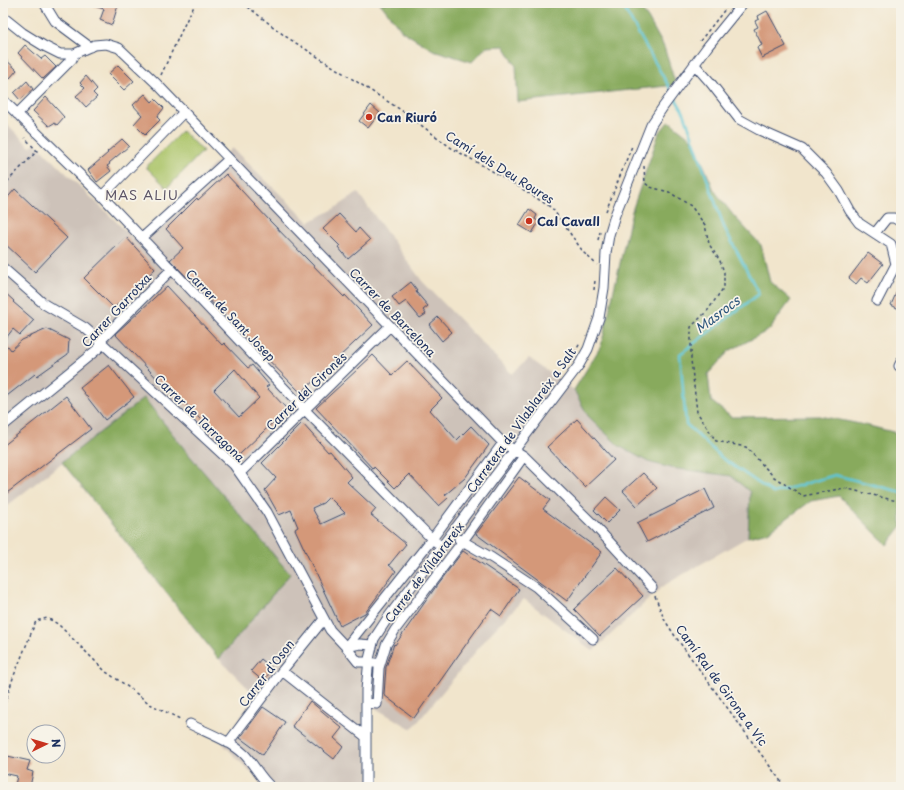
<svg xmlns="http://www.w3.org/2000/svg" width="904" height="790" viewBox="0 0 904 790" font-family="'Playpen Sans',sans-serif">
  <rect width="100%" height="100%" fill="#f7f3e8"/>
  <filter id="ink" filterUnits="userSpaceOnUse"><feTurbulence type="fractalNoise" baseFrequency=".025" numOctaves="2"/><feDisplacementMap in="SourceGraphic" scale="8" xChannelSelector="R" yChannelSelector="G"/><feConvolveMatrix kernelMatrix="1 2 1 2 8 2 1 2 1" color-interpolation-filters="sRGB"/></filter>
  <filter id="wash" filterUnits="userSpaceOnUse"><feTurbulence type="fractalNoise" baseFrequency=".012" numOctaves="4" result="noise"/><feDisplacementMap in="SourceGraphic" scale="16" xChannelSelector="R" yChannelSelector="G"/><feGaussianBlur stdDeviation="0.9" result="paint"/><feColorMatrix in="noise" values="0 0 0 0 0 0 0 0 0 0 0 0 0 0 0 0 0 1.4 0 .05"/><feComposite in="paint" operator="in"/></filter>
  <g filter="url(#wash)">
    <rect width="100%" height="100%" fill="#f1e5cc"/>
    <path fill="#cdc2b9" d="M3 120 30 147 35 143 134 239 232 148 309 222 334 209 358 193 422 281 512 374 529 358 574 390 588 416 619 446 649 462 671 468 731 476 751 492 748 537 663 586 593 651 524 599 491 633 412 729 373 707 370 787H268L262 784 223 744 255 695 219 659 289 574 190 456 144 398 3 509Z"/>
    <path fill="#abc469" stroke="#637a64" d="M182 131 203 151 167 188 146 167Z"/>
    <path fill="#88aa5d" stroke="#526c5e" d="M380 3H636L648 18 664 47 676 85 518 102 516 66 504 46 486 47 472 62 433 50 402 31Z
      M669 121 693 140 714 190 733 215 761 245 770 282 791 300 769 330 729 351 708 374 711 401 731 417 820 416 865 425 901 434V527L887 545 839 496 811 501 768 532 748 537 750 492 731 476 671 468 648 462 619 446 588 416 574 390 601 346 632 211 659 133Z
      M144 398 190 456 290 574 219 659 62 462Z"/>
    <g fill="none" stroke-linecap="round" stroke-linejoin="round">
      <path stroke="#5cc6d7" stroke-width="2.5" d="M624 3 625 10 672 92
        M674 96 684 113 724 227 759 294 680 354 686 424 722 458 773 493 835 475 901 492"/>
    </g>
    <g id="blocks">
      <path fill="#d49879" fill-rule="evenodd" d="M91 3H111L118 5 112 25 100 20 104 9 91 5Z
        M767 11 786 46 762 58 757 48 762 45 754 29 758 27 755 21 759 19 758 16Z
        M25 45 41 59 45 56 56 67 43 79 18 53Z
        M3 57 17 70 10 78 3 72Z
        M118 65 134 81 124 90 108 74Z
        M86 76 97 89 93 93 97 97 86 107 76 96 85 88 80 83Z
        M27 81 33 89 20 100 14 93Z
        M145 94 152 102 155 99 164 108 157 117 160 120 145 135 134 124 142 115 133 105Z
        M46 97 64 117 57 125 54 123 49 126 33 111Z
        M371 105 380 113 368 128 359 121Z
        M122 139 129 146 109 163 110 164 107 166 111 171 97 182 88 170 108 153 107 152Z
        M226 174 270 221 344 297 345 295 373 325 301 393 170 260 183 248 166 229 197 198 198 200Z
        M15 189 67 238 35 272 3 242V203Z
        M529 209 537 215 535 219 539 222 532 233 519 225Z
        M339 214 356 232 359 228 370 240 348 259 338 247 340 246 323 229Z
        M126 237 155 269 114 308 84 278Z
        M868 253 883 264 868 283 861 278 856 284 849 278Z
        M411 282 417 290 416 292 428 306 423 310 426 314 420 318 406 301 399 306 392 297Z
        M901 282V310L891 305Z
        M167 286 222 345 224 343 248 368 252 365 269 385 266 387 287 409 239 455 217 433 215 435 169 386 166 388 115 334ZM235 369 259 398 239 417 214 390Z
        M3 291 14 301 13 302 34 320 20 335 13 329 3 342Z
        M438 317 452 332 442 341 429 325Z
        M47 329 69 340 68 354 37 376 35 374 3 399V349L8 346 11 350 22 340Z
        M373 355 392 375 407 361 442 398 430 410 457 440 471 426 489 445 465 478 445 495 448 498 439 506 409 474 395 488 374 467 373 469 316 408Z
        M109 365 134 397 105 420 80 388Z
        M66 396 91 429 3 496V446Z
        M577 419 614 460 585 487 547 447Z
        M302 423 328 452 330 451 352 477 347 482 376 509 371 515 406 544 389 565 396 571 365 613 340 626 295 529 298 527 291 510 279 515 265 490 276 478 262 463ZM329 497 345 513 321 524 312 508 323 503Z
        M643 473 657 488 637 506 623 491Z
        M519 477 550 500 543 509 602 552 567 601 476 534Z
        M705 489 714 508 647 542 637 523Z
        M606 497 620 510 607 523 594 510Z
        M463 551 519 589 501 616 491 609 414 718 384 695 386 667 394 644 395 645 437 585Z
        M617 568 643 596 600 636 574 609Z
        M261 659 273 669 263 681 251 671Z
        M310 701 342 728 334 738 343 746 334 759 292 726Z
        M263 707 285 722 263 755 240 738Z
        M3 755 30 761 27 770 33 772 30 787 15 785 17 776 3 773Z"/>
    </g>
  </g>
  <g filter="url(#ink)">
    <use href="#blocks" fill-opacity="0" stroke="#3b4a6e" stroke-width="1"/>
    <g fill="none" stroke-linecap="round" stroke-linejoin="round">
      <g stroke="#3b4a6e" stroke-width="11">
        <path id="minor" d="M44 3 55 21 90 47
          M3 17 23 33 44 46 60 54H74
          M695 65 710 82 739 119 759 130 802 149 826 173 839 191 850 211 859 223 891 244 896 264 877 301
          M3 100 102 196 304 409 432 539 441 546
          M17 114 72 59 74 54 94 45 106 44 119 48 157 84 503 443 524 456 595 526 652 588
          M102 196 184 112
          M875 233 887 218H894L901 222
          M142 238 229 159
          M3 268 44 304 85 328 100 341 234 465 267 512 330 630 346 647 358 662H369L380 664
          M899 366 901 362
          M3 426 99 348 100 341 171 270
          M240 473 390 326
          M459 539 492 558 536 587 593 639
          M346 647 432 539 503 443
          M346 647 360 644 372 645
          M282 671 366 737
          M366 703 377 704 379 668 386 645 395 630 463 541 524 456
          M190 724C207 733 229 740 244 754 254 764 260 778 271 787
          M228 743 282 671 324 619
          M366 787V690L369 659 374 639 389 616 579 365 588 349 599 318 604 288 606 253 609 235 615 215 651 125 663 107 708 46 743 3"/>
      </g>
      <path stroke="#3b4a6e" stroke-width="1.5" stroke-dasharray="3 3" stroke-linecap="butt" d="M243 3 285 36 401 110 450 147 513 183 552 208 584 253 597 265
        M700 41 730 3
        M161 75 188 17 196 3
        M644 166 645 183 650 187 669 192 691 206 705 225 709 244 720 261 724 272V287L708 310 691 327V360L697 412 716 441 746 447 774 477 803 496 844 488 901 502
        M3 186 37 151 25 138
        M606 211 632 146
        M598 240 600 232
        M594 290 595 280
        M572 358 580 343
        M655 596 664 619 675 636 785 787
        M3 709 13 678 36 621 47 618 58 624 106 672 124 684 150 704 182 720"/>
      <use href="#minor" stroke="#fff" stroke-width="9"/>
    </g>
  </g>
  <g fill="#c8321e" stroke="#f7f3e8" stroke-width="1.5">
    <circle cx="369" cy="117" r="4"/>
    <circle cx="529" cy="221" r="4"/>
  </g>
  <g text-anchor="middle" dominant-baseline="central" stroke-width="3.5" stroke-linejoin="round" paint-order="stroke">
    <g font-size="12" font-weight="bold" fill="#1b2f5e" stroke="#f7f3e8" text-anchor="start">
      <text x="377" y="117">Can Riuró</text>
      <text x="537" y="221">Cal Cavall</text>
    </g>
    <g font-size="12" fill="#1b2f5e" stroke="#f7f3e8">
      <text transform="translate(500 167) rotate(32)">Camí dels Deu Roures</text>
      <text transform="translate(116 310) rotate(-47)">Carrer Garrotxa</text>
      <text transform="translate(393 312) rotate(46)">Carrer de Barcelona</text>
      <text transform="translate(231 315) rotate(46)">Carrer de Sant Josep</text>
      <text transform="translate(306 391) rotate(-44)">Carrer del Gironès</text>
      <text transform="translate(200 418) rotate(44)">Carrer de Tarragona</text>
      <text transform="translate(521 420) rotate(-54)">Carretera de Vilablareix a Salt</text>
      <text transform="translate(424 572) rotate(-53)">Carrer de Vilabrareix</text>
      <text transform="translate(266 673) rotate(-52)">Carrer d'Oson</text>
      <text transform="translate(722 685) rotate(54)">Camí Ral de Girona a Vic</text>
    </g>
    <g font-size="13" letter-spacing="1" fill="#5c5467" stroke="#f7f3e8">
      <text x="142" y="194">MAS ALIU</text>
    </g>
    <g font-size="13" font-style="italic" fill="#2b557c" stroke="#f7f3e8">
      <text transform="translate(717 314) rotate(-37)">Masrocs</text>
    </g>
  </g>
  <rect width="904" height="790" fill="none" stroke="#f7f3e8" stroke-width="16"/>
  <g transform="translate(46 744) rotate(85)"><circle r="19" fill="#f7f3e8" stroke="#9fa5b1"/>
  <path d="M0-3L7 15L0 10L-7 15Z" fill="#c8321e"/>
  <text y="-6" font-size="11" font-weight="bold" text-anchor="middle" fill="#1b2f5e">N</text>
  </g>
</svg>
